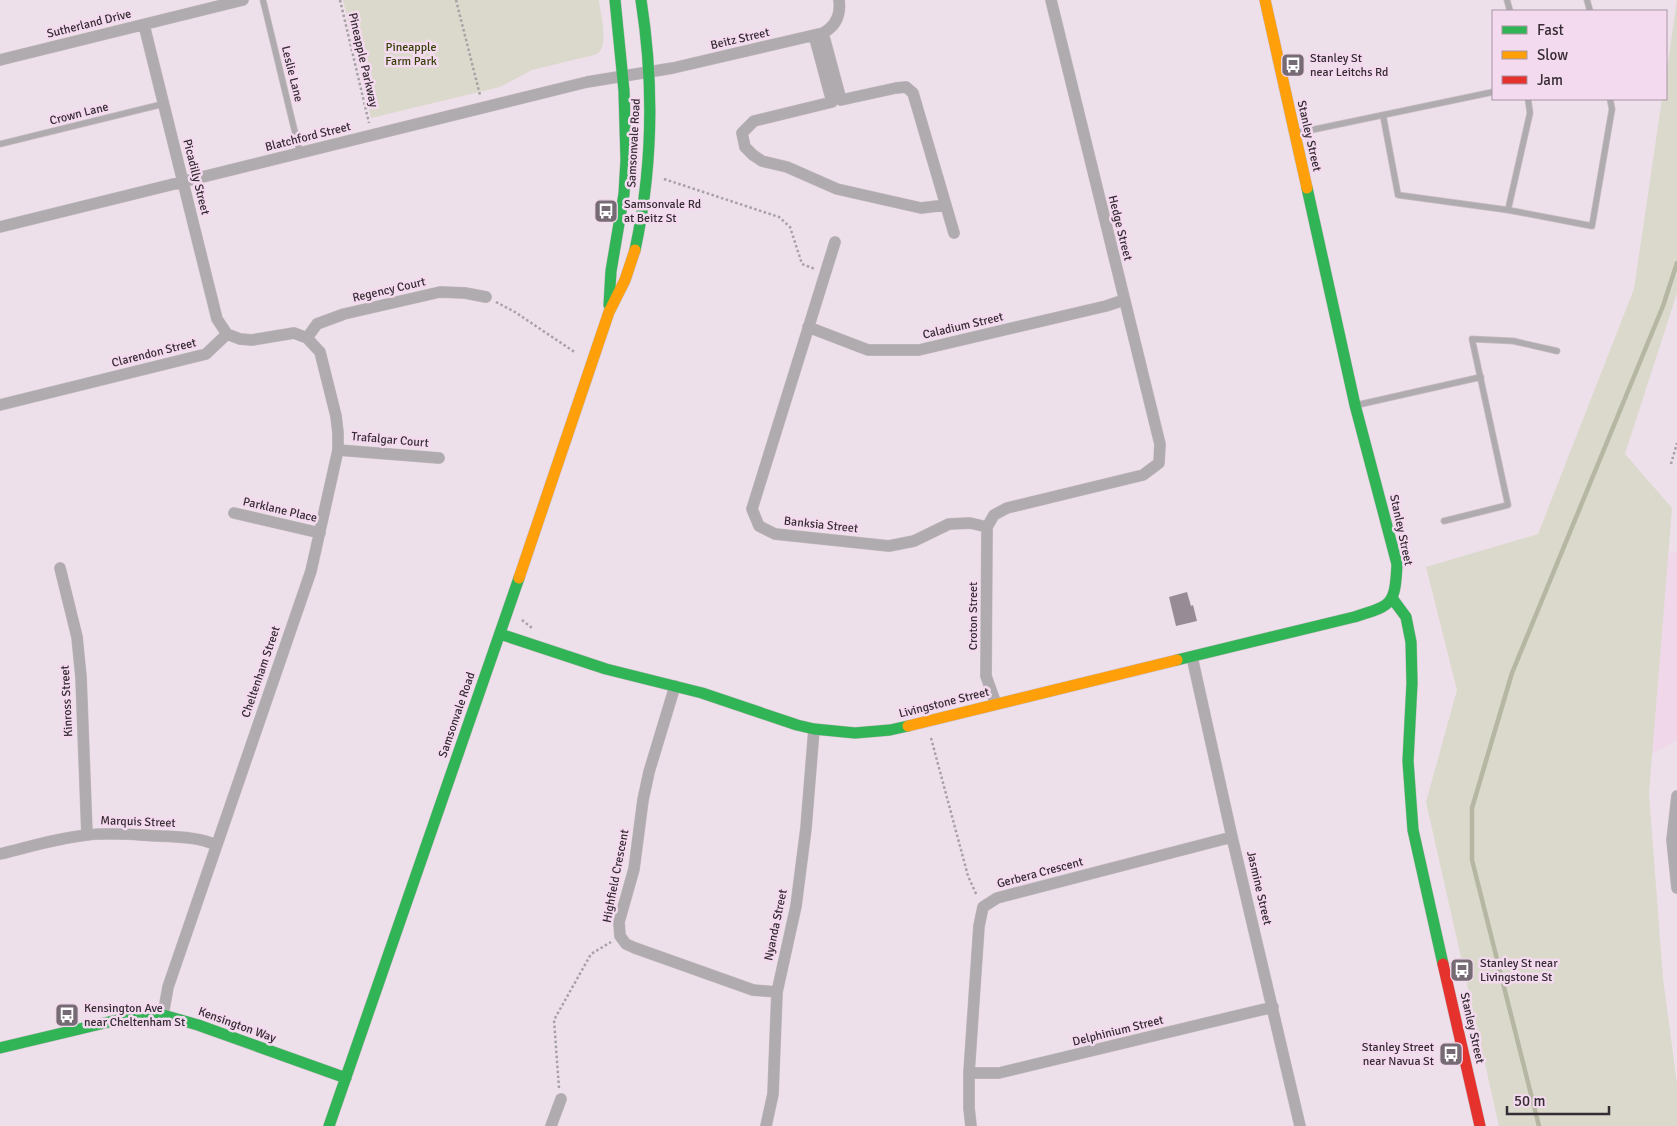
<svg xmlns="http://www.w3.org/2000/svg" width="1677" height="1126" viewBox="0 0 1677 1126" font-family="Signika,sans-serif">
  <rect width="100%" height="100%" fill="#eee0ea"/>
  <path fill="#f0d8ea" d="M1677 550V740L1652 754 1668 554Z"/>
  <path fill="#dad9cc" d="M343 0H599C600 12 608 41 600 51 599 53 596 54 594 55L532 70 500 87 371 118Z
    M1677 0V293L1625 454 1672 508 1649 794 1663 978 1677 1084V1126H1499L1426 802 1457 690 1426 567 1538 534 1634 289 1662 99H1666V76Z"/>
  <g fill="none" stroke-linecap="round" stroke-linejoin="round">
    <path stroke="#b5b7a3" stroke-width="4.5" d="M1539 1126 1472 860V808L1512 673 1663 306 1677 263"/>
  </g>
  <path fill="#978c95" d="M1187 592 1191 606 1193 605 1197 621 1176 626 1169 597Z"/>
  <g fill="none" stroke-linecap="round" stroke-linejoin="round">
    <g stroke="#c8bdc5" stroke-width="7">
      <path id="lane" d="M263 0 300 153
        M1507 0 1510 11
        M1587 0 1590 11
        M1383 115 1398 195 1508 210 1592 226 1612 109 1610 99
        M1297 133 1493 92
        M0 144 163 104
        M1508 210 1530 113 1528 99
        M1357 405 1481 377
        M1444 521 1508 505 1472 339 1513 341 1557 351"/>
    </g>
    <g stroke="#c8bdc5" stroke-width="12">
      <path id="street" d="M144 25 217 319 227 334
        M823 33 841 100 896 88 906 87 913 93 954 233
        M814 35 832 102 754 121 742 133 745 147 753 155 762 161 787 167 837 189 921 208 946 205
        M0 60 243 0
        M0 227 587 82 673 68 823 33C836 26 841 15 839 0
        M835 242 752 509 759 526 775 534 889 546 914 541 949 524 970 523 987 527
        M808 327 868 350H919L1106 306 1124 300
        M307 338 317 324 344 314 440 292 465 293 486 297
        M0 405 206 354 227 334 240 339 252 340 294 333 307 338 320 352 336 416 338 433V450L311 571 168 987 163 1015
        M338 450 439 458
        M234 513 320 533
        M60 568 77 637 81 677 87 835
        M1192 657 1232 837 1300 1126
        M675 686 649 772 643 800 634 869 619 922 620 936 626 944 635 948 753 990 777 992
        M996 704 986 676 987 527 994 515 1007 508 1143 475 1159 463 1160 444 1051 0
        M1677 796 1672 840 1677 888
        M0 854C29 847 57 838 87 835 111 832 135 835 160 836 178 837 199 837 216 845
        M969 1073H999L1273 1007
        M551 1126 561 1099
        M766 1126 773 1094 777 992 796 906 806 828 814 729
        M971 1126 969 1108V1073L979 926 983 907 997 898 1232 837"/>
    </g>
    <g stroke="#c8bdc5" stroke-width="12">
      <path id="fast" d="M635 250C653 167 654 83 641 0
        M609 305 611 271 624 194 626 160 624 91 615 0
        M1392 598 1406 617 1411 642 1412 683 1408 761 1413 830 1443 964
        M500 634 606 669 702 693 797 725 814 729 855 733 890 730 908 726
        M1177 660 1354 617C1392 605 1395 606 1397 564L1355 405 1307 188
        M0 1048 134 1016 163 1015 198 1025 346 1078
        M329 1126 519 578"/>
    </g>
    <g stroke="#c8bdc5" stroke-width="12">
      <path id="slow" d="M1265 0 1307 188
        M519 578 609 312 625 280 635 250
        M908 726 1177 660"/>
    </g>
    <g stroke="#c8bdc5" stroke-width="12">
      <path id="jam" d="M1443 964 1480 1126"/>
    </g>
    <path stroke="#a7a1a6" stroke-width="2.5" stroke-dasharray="2.5 2.5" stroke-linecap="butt" d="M340 0 369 123
      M456 0 480 95
      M664 179 779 217 790 227 802 264 815 269
      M496 302 515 312 576 353
      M1671 464 1677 443
      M522 620 532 628
      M931 738 968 876 977 896
      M559 1088 554 1020 591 954 611 942"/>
    <use href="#lane" stroke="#b0abae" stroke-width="5.5"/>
    <use href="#street" stroke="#b0abae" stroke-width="11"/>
    <use href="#fast" stroke="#30b455" stroke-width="11"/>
    <use href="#slow" stroke="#ff9f0a" stroke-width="11"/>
    <use href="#jam" stroke="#e5322d" stroke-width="11"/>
  </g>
  <defs>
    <g id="bus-square" transform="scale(1.25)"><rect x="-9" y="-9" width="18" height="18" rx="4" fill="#766b74" stroke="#f4daee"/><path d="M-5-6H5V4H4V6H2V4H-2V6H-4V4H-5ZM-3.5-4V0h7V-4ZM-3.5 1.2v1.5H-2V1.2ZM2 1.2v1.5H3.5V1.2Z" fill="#fff"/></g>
  </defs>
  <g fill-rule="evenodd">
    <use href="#bus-square" x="1293" y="65"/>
    <use href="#bus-square" x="606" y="211"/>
    <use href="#bus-square" x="1462" y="970"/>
    <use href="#bus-square" x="67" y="1015"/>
    <use href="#bus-square" x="1451" y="1054"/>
  </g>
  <g text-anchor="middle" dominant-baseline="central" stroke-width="5" stroke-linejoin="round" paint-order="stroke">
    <g font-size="12" fill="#362c34" stroke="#f4daee">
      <text transform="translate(89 24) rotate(-14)">Sutherland Drive</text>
      <text transform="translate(740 39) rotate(-13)">Beitz Street</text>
      <text transform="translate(363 60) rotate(77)">Pineapple Parkway</text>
      <text transform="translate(292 74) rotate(76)">Leslie Lane</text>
      <text transform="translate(79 114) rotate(-14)">Crown Lane</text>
      <text transform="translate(1309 136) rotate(77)">Stanley Street</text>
      <text transform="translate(308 137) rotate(-14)">Blatchford Street</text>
      <text transform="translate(634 143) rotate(-87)">Samsonvale Road</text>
      <text transform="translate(196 177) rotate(76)">Picadilly Street</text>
      <text transform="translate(1120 228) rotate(76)">Hedge Street</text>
      <text transform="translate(389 290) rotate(-13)">Regency Court</text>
      <text transform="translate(963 326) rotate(-13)">Caladium Street</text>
      <text transform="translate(154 353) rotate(-14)">Clarendon Street</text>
      <text transform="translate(390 440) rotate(5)">Trafalgar Court</text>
      <text transform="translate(280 510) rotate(13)">Parklane Place</text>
      <text transform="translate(821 525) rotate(6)">Banksia Street</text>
      <text transform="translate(1401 530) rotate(78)">Stanley Street</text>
      <text transform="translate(973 616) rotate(-90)">Croton Street</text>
      <text transform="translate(261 672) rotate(-71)">Cheltenham Street</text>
      <text transform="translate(67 701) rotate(-93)">Kinross Street</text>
      <text transform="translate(944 703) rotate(-14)">Livingstone Street</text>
      <text transform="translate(457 715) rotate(-71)">Samsonvale Road</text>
      <text transform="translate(138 822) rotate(2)">Marquis Street</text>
      <text transform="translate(1040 873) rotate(-15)">Gerbera Crescent</text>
      <text transform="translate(616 876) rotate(-79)">Highfield Crescent</text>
      <text transform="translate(1259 888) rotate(77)">Jasmine Street</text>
      <text transform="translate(776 925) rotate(-78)">Nyanda Street</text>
      <text transform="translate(237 1025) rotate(20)">Kensington Way</text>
      <text transform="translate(1472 1028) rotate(77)">Stanley Street</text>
      <text transform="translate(1118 1031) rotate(-14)">Delphinium Street</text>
    </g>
    <g font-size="12" fill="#353f07" stroke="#f4daee">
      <text x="411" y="47">Pineapple<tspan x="411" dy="14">Farm Park</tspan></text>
    </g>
    <g font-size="12" fill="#362c34" stroke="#f4daee" text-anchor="start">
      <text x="1310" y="58">Stanley St<tspan x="1310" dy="14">near Leitchs Rd</tspan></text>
      <text x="624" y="204">Samsonvale Rd<tspan x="624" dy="14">at Beitz St</tspan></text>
      <text x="1480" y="963">Stanley St near<tspan x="1480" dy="14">Livingstone St</tspan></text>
      <text x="84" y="1008">Kensington Ave<tspan x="84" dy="14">near Cheltenham St</tspan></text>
      <text x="1434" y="1047" text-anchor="end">Stanley Street<tspan x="1434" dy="14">near Navua St</tspan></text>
    </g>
  </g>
  <rect x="1492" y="10" width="175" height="90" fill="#f4daee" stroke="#a894a4"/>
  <rect x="1502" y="26" width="25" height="8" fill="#30b455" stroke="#a894a4"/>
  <text x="1537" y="35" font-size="15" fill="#362c34">Fast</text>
  <rect x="1502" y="51" width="25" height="8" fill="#ff9f0a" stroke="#a894a4"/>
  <text x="1537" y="60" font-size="15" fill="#362c34">Slow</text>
  <rect x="1502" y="76" width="25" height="8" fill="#e5322d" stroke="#a894a4"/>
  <text x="1537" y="85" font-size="15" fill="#362c34">Jam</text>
  <path d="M1507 1106v8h102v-8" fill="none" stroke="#362c34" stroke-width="2.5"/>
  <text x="1514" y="1106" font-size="15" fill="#362c34" stroke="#f4daee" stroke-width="4" paint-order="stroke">50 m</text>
</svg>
